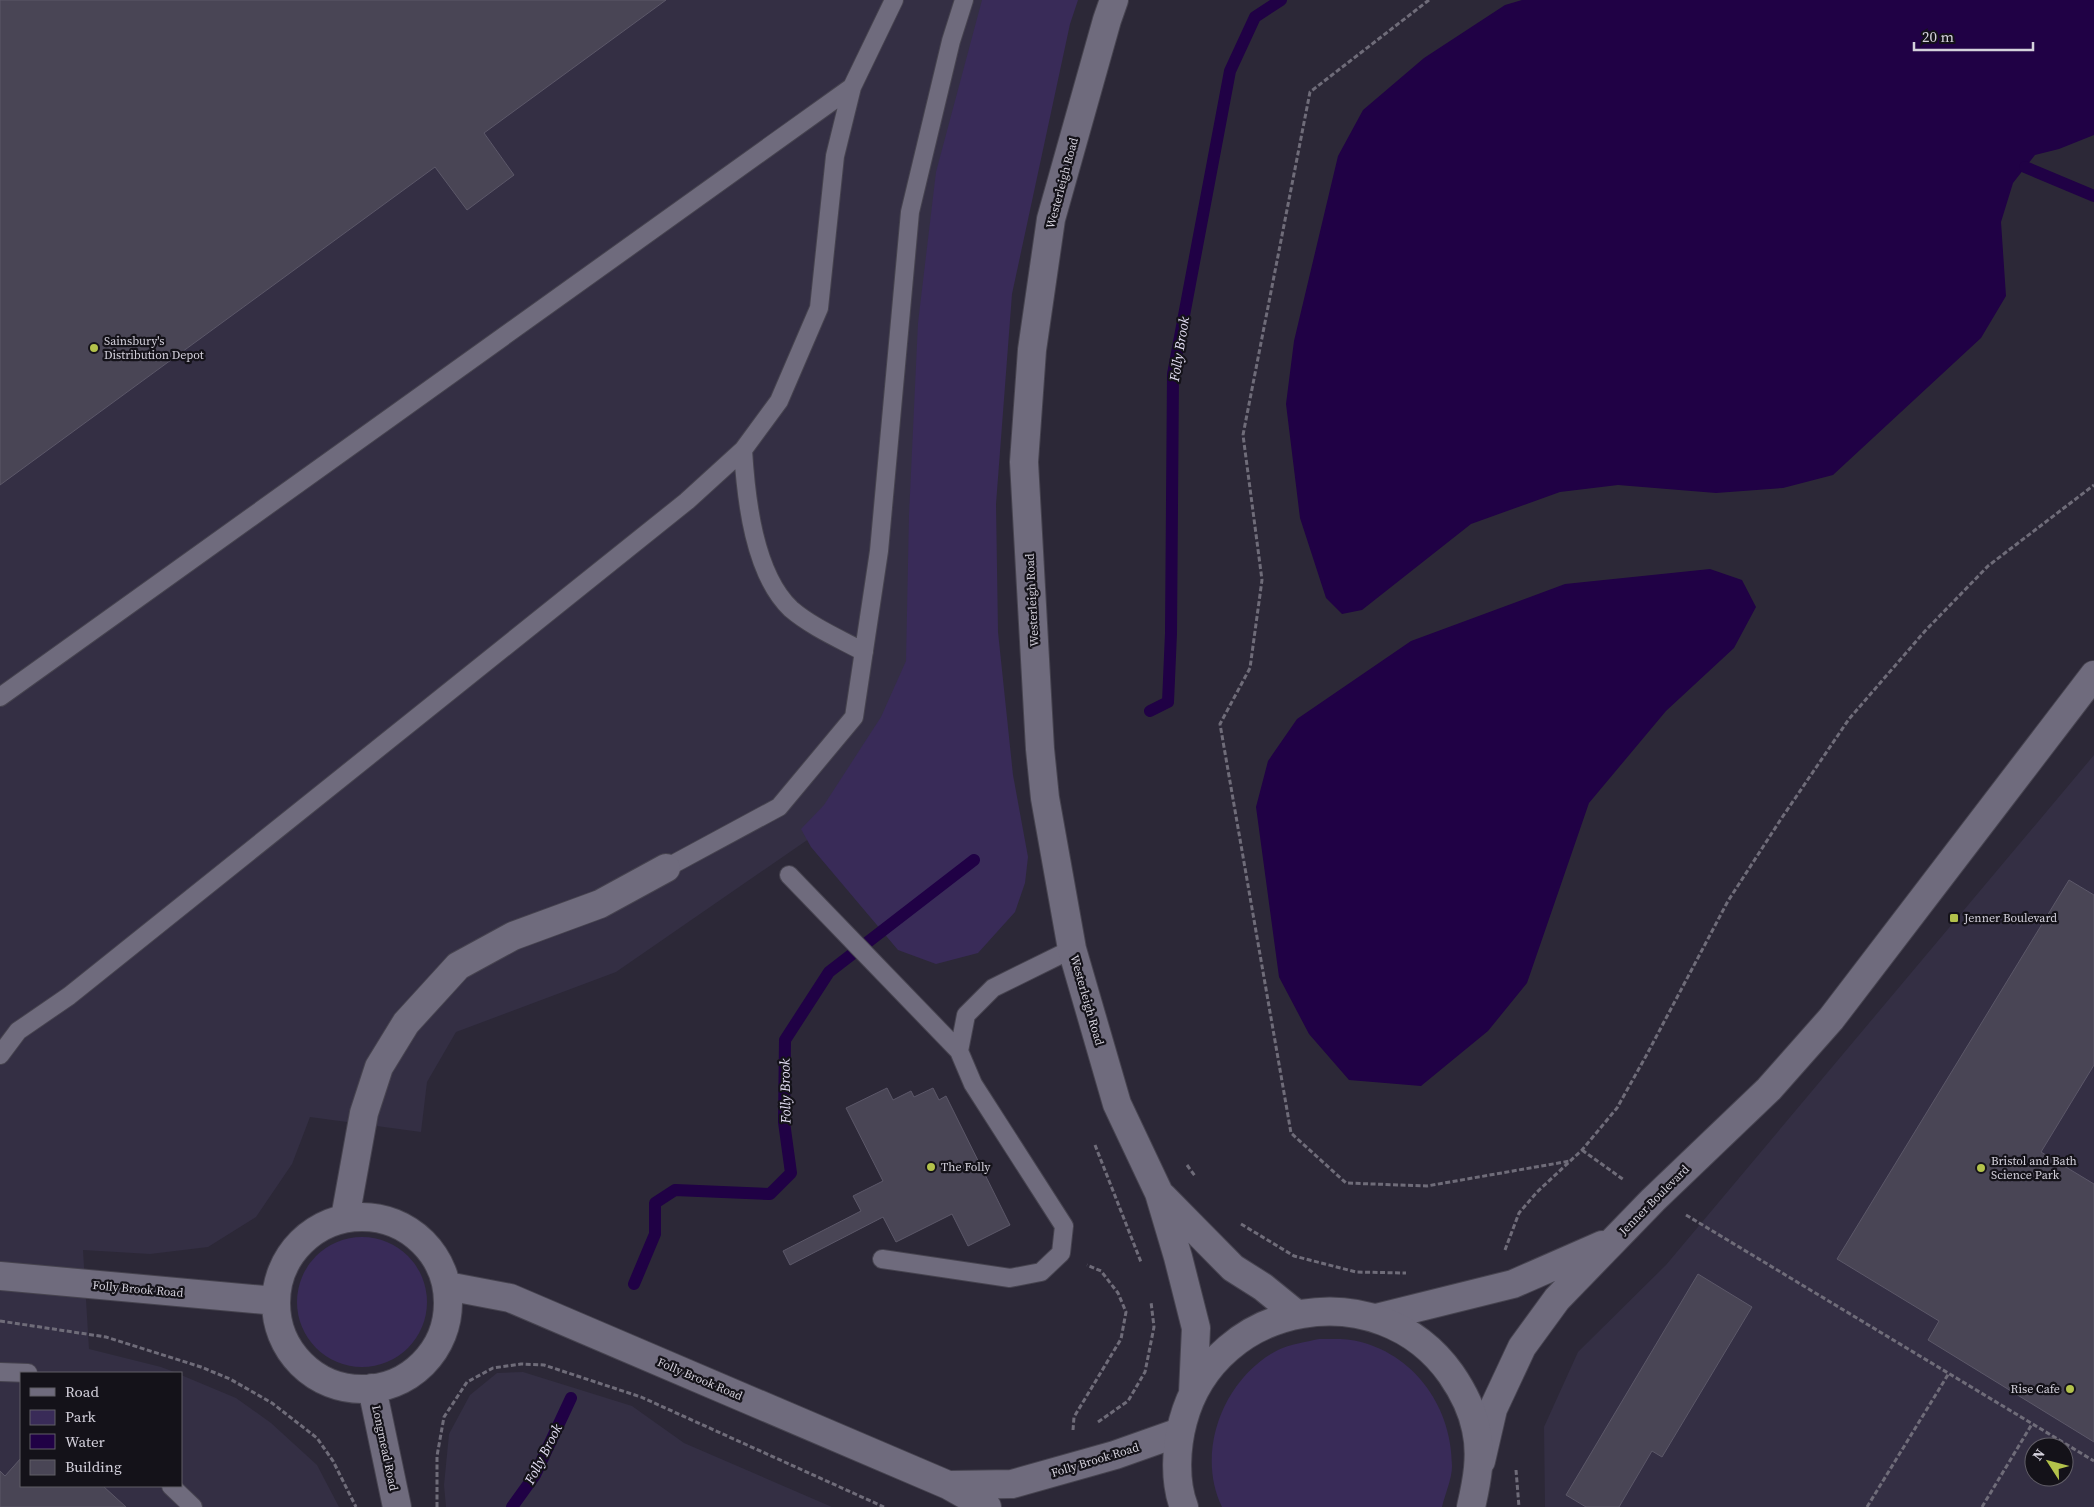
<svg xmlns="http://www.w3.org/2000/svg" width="2094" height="1507" viewBox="0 0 2094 1507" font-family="'Source Serif 4',serif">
  <rect width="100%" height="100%" fill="#2c2837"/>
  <path fill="#342f44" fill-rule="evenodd" d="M0 0H1055L967 306 981 636 868 798 616 972 456 1032 427 1082 421 1132 310 1117 292 1164 256 1217 208 1247 150 1254 83 1250 89 1349 161 1367 177 1373H21V1486H181V1375L236 1398 271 1423 317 1465 339 1507H0Z
    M2094 755V1507H1545L1544 1427 1578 1352 1666 1265ZM2034 1447H2064V1477H2034Z
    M523 1372 632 1406 684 1443 832 1507H446L444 1485 449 1434 470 1395 497 1373Z"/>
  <path fill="#392b58" d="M982 0H1078L1070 24 1012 294 996 504 998 632 1013 775 1028 857 1025 883 1015 912 978 953 936 964 898 950 811 847 801 829 824 805 881 717 906 661 909 515 918 323 936 172Z
    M297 1302a65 65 0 1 1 130 0a65 65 0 1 1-130 0Z
    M1319 1339C1332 1339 1348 1338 1361 1342 1417 1357 1452 1409 1452 1466 1452 1479 1445 1494 1442 1507H1222C1195 1451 1224 1378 1278 1350 1290 1344 1306 1342 1319 1339Z"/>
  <path fill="#200145" d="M1522 0H2094V135L2059 149 2035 155 2013 183 2001 222 2006 296 1981 338 1833 475 1783 488 1716 493 1618 485 1560 492 1471 524 1362 610 1342 614 1326 598 1300 518 1286 404 1294 341 1338 156 1363 110 1424 58 1505 5Z
    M1710 569 1742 580 1756 607 1734 648 1666 711 1589 803 1527 983 1488 1031 1421 1086 1349 1080 1309 1034 1279 977 1256 807 1268 761 1297 719 1411 641 1565 584Z"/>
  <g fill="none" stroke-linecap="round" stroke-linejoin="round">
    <path stroke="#200145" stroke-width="12" d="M2025 167 2094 196
      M1150 711 1168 702 1171 633 1173 374 1230 71 1255 17 1281 0
      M634 1284 655 1234V1203L675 1190 770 1194 791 1173 784 1122 785 1040 829 972 974 860
      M512 1507 535 1475 571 1398"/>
  </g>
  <path fill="#494555" stroke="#5c5869" d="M0 0H666L484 133 514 175 467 210 435 167 0 485Z
    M2069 880 2094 895V1065L2041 1152 2094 1184V1442L1928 1340 1939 1321 1837 1259Z
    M887 1088 893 1100 911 1091 914 1097 933 1088 939 1100 946 1096 1010 1225 968 1246 952 1214 896 1242 883 1217 790 1265 783 1251 861 1211 853 1196 883 1181 846 1108Z
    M1698 1274 1752 1307 1662 1457 1652 1451 1619 1507H1586L1566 1495Z
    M21 1458V1486H103L126 1507H0V1471L5 1476Z"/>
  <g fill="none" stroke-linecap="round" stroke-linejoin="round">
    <g stroke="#46434f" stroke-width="20">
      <path id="service" d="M743 450C746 499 754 574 791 609 812 627 840 639 864 652
        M0 697 852 87
        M666 868 779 807 854 717 879 551 910 212 951 41 964 0
        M789 875 959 1051 973 1084 1064 1226 1061 1253 1041 1272 1010 1278 882 1259
        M959 1051 966 1015 993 988 1072 949
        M0 1055 18 1031 69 996 687 501 743 450 779 401 819 308 835 156 852 87 894 0
        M0 1372 28 1373
        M171 1486 193 1507"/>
    </g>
    <g stroke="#46434f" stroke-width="30">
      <path id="minor" d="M276 1303a86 86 0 1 1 172 0a86 86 0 1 1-172 0Z
        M345 1218 364 1113 379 1067 406 1023 458 966 513 936 600 904 666 868
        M0 1276 276 1301
        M447 1286 510 1298 948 1485 987 1507
        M1376 1318 1513 1284 1602 1245
        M372 1388 397 1507
        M1481 1461 1493 1409 1522 1347 1557 1299 1653 1200 1769 1089 1831 1019 2094 675
        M950 1485 1012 1484 1115 1455 1180 1432"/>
    </g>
    <g stroke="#46434f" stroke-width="30">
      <path id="tertiary" d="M1114 0 1107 20 1051 219 1032 350 1024 462 1040 749 1045 798 1072 949 1117 1104 1159 1193 1178 1257 1196 1328 1193 1393
        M1163 1197 1233 1268 1263 1287 1295 1313
        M1184 1507C1174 1481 1176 1447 1183 1421 1215 1300 1379 1272 1451 1374 1462 1390 1472 1409 1476 1429 1482 1455 1477 1481 1471 1507"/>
    </g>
    <path stroke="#6f6c79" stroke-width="3" stroke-dasharray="5 2.5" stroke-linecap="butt" d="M1429 0 1310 92 1243 435 1262 580 1250 668 1220 724 1291 1133 1346 1183 1427 1186 1570 1161
      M1095 1145 1141 1262
      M1582 1150 1624 1180
      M1187 1165 1195 1176
      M1686 1215 2094 1461
      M1241 1224 1294 1256 1356 1272 1406 1273
      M1505 1250 1519 1213 1537 1192 1582 1150 1617 1108 1646 1056 1728 901 1781 819 1849 719 1925 631 1988 566 2094 485
      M0 1321 106 1337 201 1367 230 1379 272 1403 317 1438 333 1461 356 1507
      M1098 1422 1128 1401 1145 1372 1154 1327 1151 1302
      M1073 1430 1074 1417 1121 1339 1126 1312 1118 1293 1101 1271 1087 1265
      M1516 1470 1519 1507
      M437 1507V1456L444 1417 467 1382 493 1368 521 1364 544 1365 641 1397 884 1507
      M1867 1507 1949 1373
      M1982 1507 2032 1424"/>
    <use href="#service" stroke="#6f6b7d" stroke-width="18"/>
    <use href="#minor" stroke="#6f6b7d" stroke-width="28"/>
    <use href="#tertiary" stroke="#6f6b7d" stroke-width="28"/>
  </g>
  <g fill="#b3c24b" stroke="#141219" stroke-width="2">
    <circle cx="94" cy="348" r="5"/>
    <rect x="1949" y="913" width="10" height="10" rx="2.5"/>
    <circle cx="931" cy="1167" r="5"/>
    <circle cx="1981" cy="1168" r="5"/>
    <circle cx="2070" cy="1389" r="5"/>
  </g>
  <g text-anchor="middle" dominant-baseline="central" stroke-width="4.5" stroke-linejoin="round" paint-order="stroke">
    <g font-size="12" fill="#d4d1dc" stroke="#141219">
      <text transform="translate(1062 183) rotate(-75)">Westerleigh Road</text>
      <text transform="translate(1032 600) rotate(-93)">Westerleigh Road</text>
      <text transform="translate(1087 1000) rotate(74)">Westerleigh Road</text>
      <text transform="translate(1654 1200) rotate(-45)">Jenner Boulevard</text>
      <text transform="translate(138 1289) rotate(5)">Folly Brook Road</text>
      <text transform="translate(700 1379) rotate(23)">Folly Brook Road</text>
      <text transform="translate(385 1448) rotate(78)">Longmead Road</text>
      <text transform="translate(1095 1460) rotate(-17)">Folly Brook Road</text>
    </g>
    <g font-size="12" fill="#d4d1dc" stroke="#141219" text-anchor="start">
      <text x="104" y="341">Sainsbury's<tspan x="104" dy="14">Distribution Depot</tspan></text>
      <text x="1964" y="918">Jenner Boulevard</text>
      <text x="1991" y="1161">Bristol and Bath<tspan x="1991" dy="14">Science Park</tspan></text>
      <text x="941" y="1167">The Folly</text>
      <text x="2060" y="1389" text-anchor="end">Rise Cafe</text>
    </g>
    <g font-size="14" font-style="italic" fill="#e4dff4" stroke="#141219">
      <text transform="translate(1179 349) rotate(-81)">Folly Brook</text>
      <text transform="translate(785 1091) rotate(-91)">Folly Brook</text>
      <text transform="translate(543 1454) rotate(-63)">Folly Brook</text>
    </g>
  </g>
  <rect x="20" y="1372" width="162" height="115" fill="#141219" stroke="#615e67"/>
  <rect x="30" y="1388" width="25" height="8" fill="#6f6b7d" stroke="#615e67"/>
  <text x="65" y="1397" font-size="15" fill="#d4d1dc">Road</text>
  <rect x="30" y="1410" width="25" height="15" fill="#392b58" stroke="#615e67"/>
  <text x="65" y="1422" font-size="15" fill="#d4d1dc">Park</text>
  <rect x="30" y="1434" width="25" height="15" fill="#200145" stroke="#615e67"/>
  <text x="65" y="1447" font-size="15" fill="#d4d1dc">Water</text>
  <rect x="30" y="1460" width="25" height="15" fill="#494555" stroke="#615e67"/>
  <text x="65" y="1472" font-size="15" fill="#d4d1dc">Building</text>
  <g transform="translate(2049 1462) rotate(306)"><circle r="24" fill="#141219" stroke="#615e67"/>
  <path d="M0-4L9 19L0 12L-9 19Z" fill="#b3c24b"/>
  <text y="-8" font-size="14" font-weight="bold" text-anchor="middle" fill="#d4d1dc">N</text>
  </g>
  <path d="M1914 42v8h119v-8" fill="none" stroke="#d4d1dc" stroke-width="2.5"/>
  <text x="1922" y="42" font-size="15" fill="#d4d1dc" stroke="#141219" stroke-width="4" paint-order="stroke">20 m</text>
</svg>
